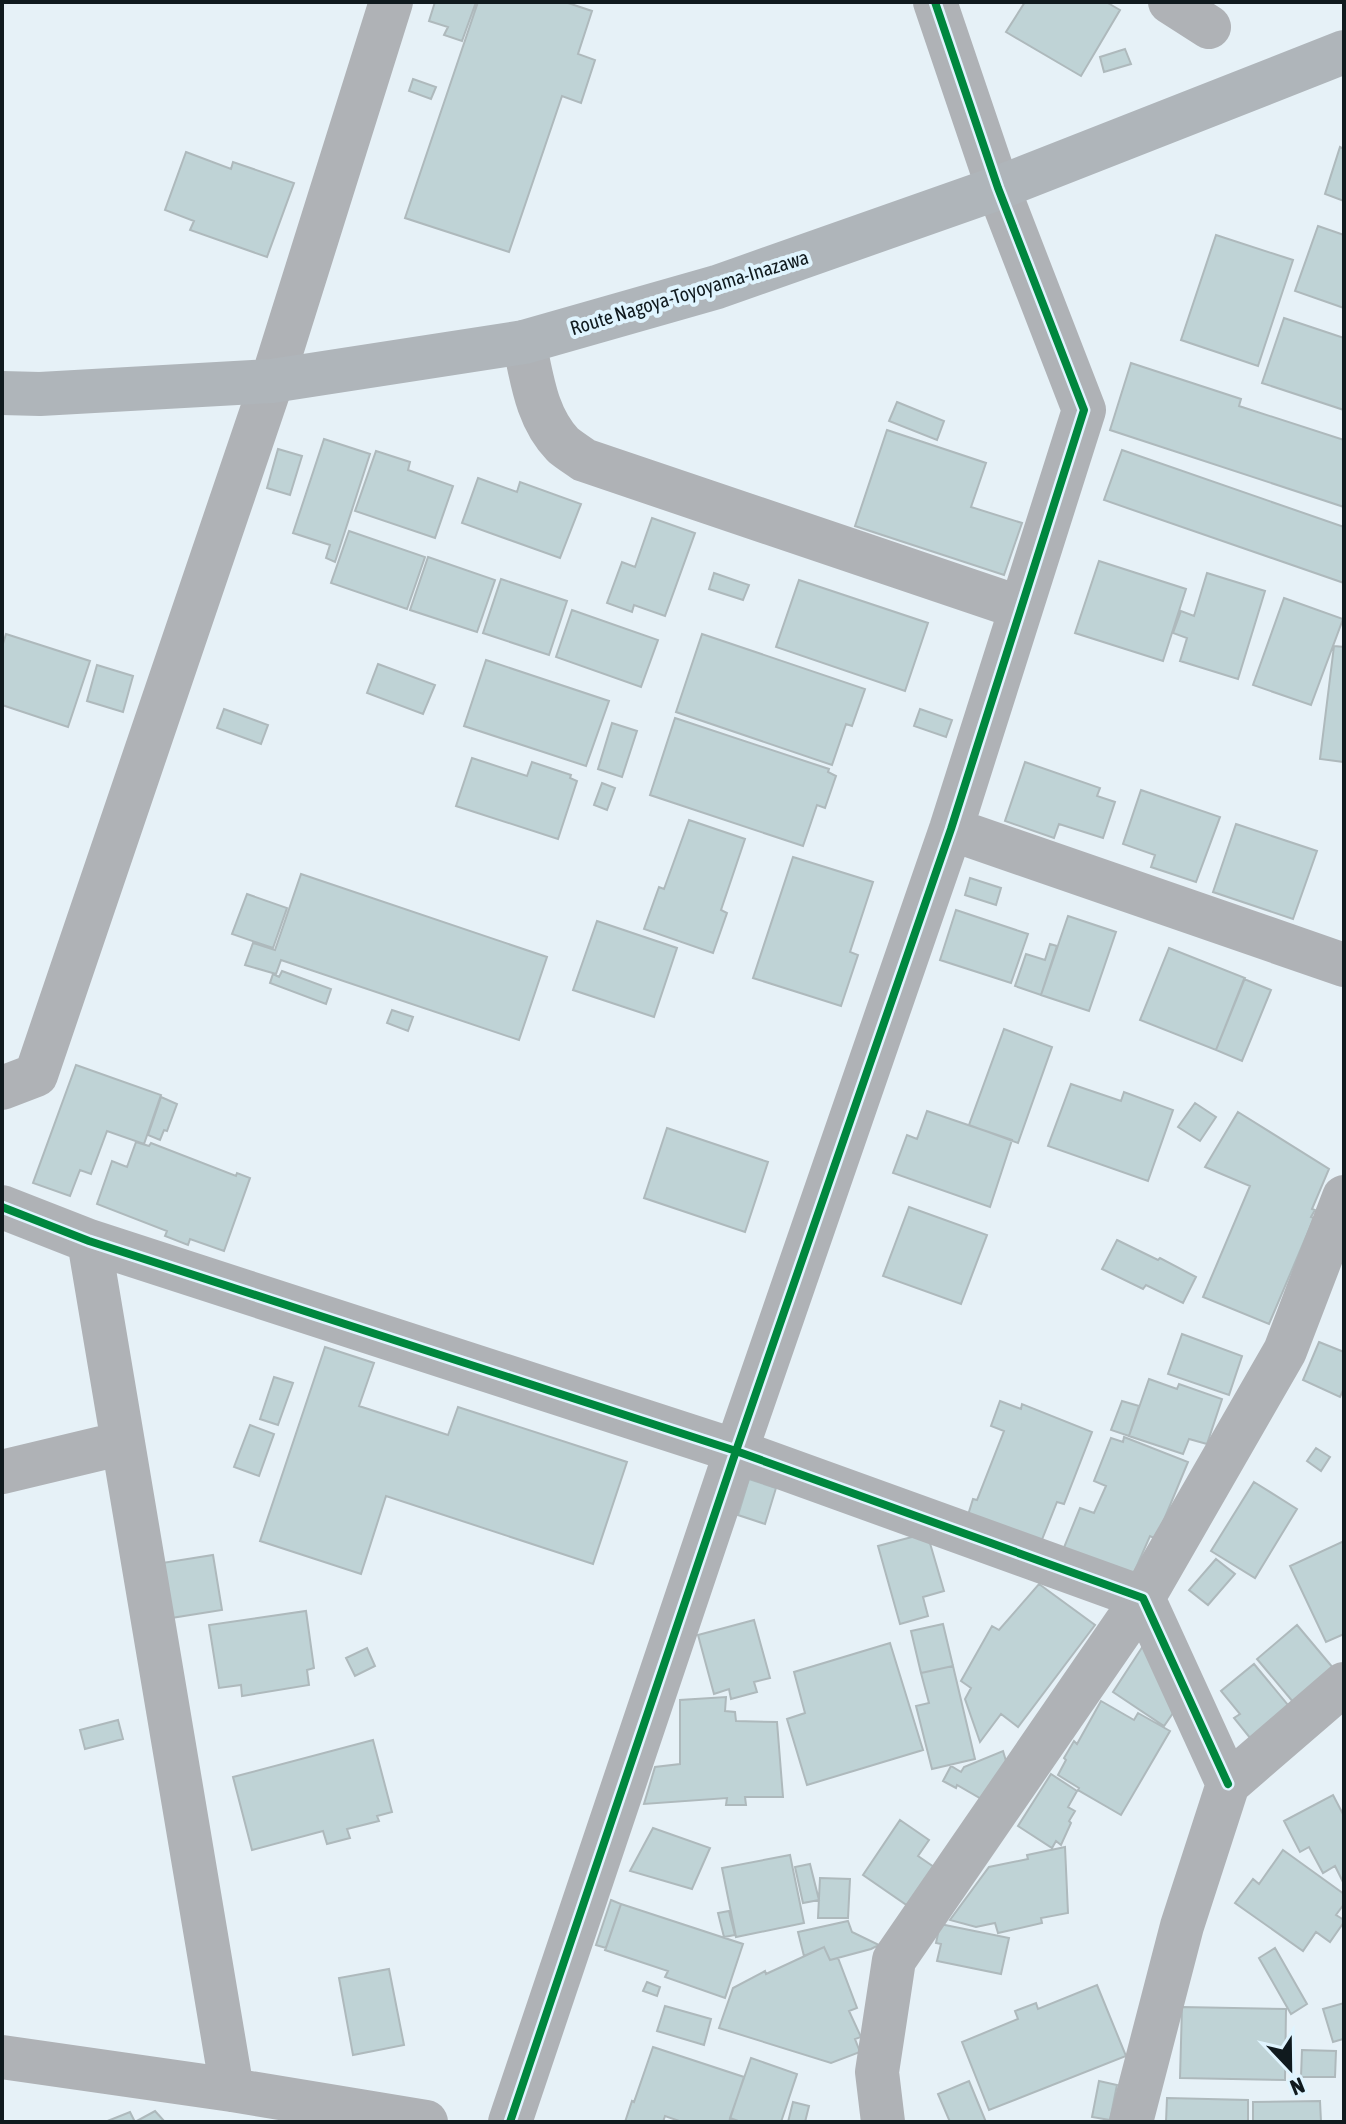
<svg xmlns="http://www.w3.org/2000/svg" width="1346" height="2124" viewBox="0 0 1346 2124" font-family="'Asap Condensed',sans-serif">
  <rect width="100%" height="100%" fill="#e6f1f7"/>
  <path fill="#bfd3d6" stroke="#aeb9bc" stroke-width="2" d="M435 2H476L462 41 444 35 448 27 429 21Z
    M478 2H565L592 11 578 54 595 60 581 103 562 96 509 252 405 218Z
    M1025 2H1106L1120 10 1081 76 1006 32Z
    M1125 49 1131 64 1104 72 1100 57Z
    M413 79 436 87 431 99 409 91Z
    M1340 147 1344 149V201L1325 194Z
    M186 152 231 169 233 162 294 183 267 257 190 230 194 221 165 210Z
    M1318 226 1344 235V308L1295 291Z
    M1216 235 1293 260 1258 366 1181 340Z
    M1284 318 1344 338V410L1262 383Z
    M1131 363 1241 399 1239 406 1344 440V507L1110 430Z
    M897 402 944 421 937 440 889 421Z
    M887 430 986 463 971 507 1022 523 1004 575 855 526Z
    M324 439 370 454 335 562 326 558 330 545 293 533Z
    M278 449 302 456 290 495 267 488Z
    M1122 450 1344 527V583L1104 500Z
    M376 451 410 462 408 470 453 486 435 538 355 511Z
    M478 478 517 492 520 482 581 504 560 558 462 523Z
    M652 518 695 533 665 616 634 605 632 612 607 603 622 562 635 567Z
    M349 531 425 557 407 609 331 583Z
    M428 557 495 580 477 632 410 610Z
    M1099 561 1186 589 1163 661 1075 633Z
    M714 573 749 585 743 600 709 589Z
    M1207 573 1265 591 1238 679 1180 661 1187 638 1173 633 1181 611 1194 616Z
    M501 579 567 601 549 655 483 633Z
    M799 580 928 623 905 691 776 647Z
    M1284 598 1343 619 1311 705 1253 685Z
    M572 610 658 640 641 687 556 657Z
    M6 634 90 661 68 727 2 705V647Z
    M702 634 865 689 852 726 846 724 832 765 676 712Z
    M1334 646 1344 647V762L1320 759Z
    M486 660 609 701 586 766 464 726Z
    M378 664 435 685 423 714 367 693Z
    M97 665 133 676 123 712 87 701Z
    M224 709 268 725 261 744 217 728Z
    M920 709 952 720 946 737 914 726Z
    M675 718 829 769 828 772 836 776 825 808 817 805 803 846 650 795Z
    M612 723 637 731 622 777 598 769Z
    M472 758 527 776 532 762 571 775 570 778 577 781 558 839 456 806Z
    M1025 762 1100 788 1097 796 1115 802 1103 838 1059 824 1054 838 1005 821Z
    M602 783 615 788 607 810 594 805Z
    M1141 790 1220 817 1196 882 1151 867 1155 855 1123 844Z
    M689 820 745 839 721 910 727 913 713 953 644 929 659 887 664 889Z
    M1236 824 1317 851 1293 919 1213 892Z
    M793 857 873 882 850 952 858 955 841 1006 753 978Z
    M301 874 547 957 519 1040 281 960 276 974 245 965 253 943 275 950Z
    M970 878 1001 888 996 905 965 895Z
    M247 894 287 908 273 948 232 934Z
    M956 910 1028 934 1011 983 940 960Z
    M1068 916 1116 932 1089 1011 1041 995Z
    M597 921 677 948 654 1017 573 990Z
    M1050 944 1057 946 1041 995 1015 986 1026 954 1045 960Z
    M1169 948 1245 978 1216 1050 1140 1020Z
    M282 971 331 989 326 1004 270 983 273 974 279 977Z
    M1244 979 1271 990 1242 1061 1216 1050Z
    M392 1010 413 1017 408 1031 387 1023Z
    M1004 1029 1052 1047 1018 1143 969 1125Z
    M76 1065 161 1095 144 1144 107 1131 91 1174 80 1170 70 1196 33 1183Z
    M1071 1084 1121 1101 1124 1092 1173 1110 1148 1181 1048 1146Z
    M161 1097 177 1104 167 1131 164 1130 160 1140 148 1135Z
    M1195 1103 1216 1117 1200 1141 1178 1127Z
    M927 1111 1012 1140 990 1207 893 1173 907 1135 917 1139Z
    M1238 1112 1329 1169 1312 1209 1315 1210 1311 1217 1314 1218 1269 1324 1203 1297 1250 1186 1205 1167Z
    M667 1128 768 1162 745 1232 644 1198Z
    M136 1142 149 1146 151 1143 236 1176 237 1173 250 1178 224 1251 190 1239 188 1245 165 1236 167 1231 97 1204 112 1161 127 1167Z
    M909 1207 987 1235 961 1304 883 1276Z
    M1117 1240 1158 1260 1160 1258 1196 1277 1183 1303 1146 1285 1143 1289 1102 1269Z
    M1182 1334 1242 1356 1229 1395 1168 1374Z
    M1319 1342 1344 1352V1388L1340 1397 1303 1380Z
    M325 1347 374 1363 359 1406 448 1435 458 1407 627 1462 593 1564 386 1496 361 1574 260 1541Z
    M274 1377 293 1383 278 1425 260 1419Z
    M1149 1379 1177 1389 1179 1384 1222 1399 1207 1444 1189 1439 1183 1454 1129 1436Z
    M1000 1401 1021 1409 1022 1404 1092 1432 1064 1504 1057 1502 1041 1542 968 1515 973 1499 977 1500 1004 1431 991 1426Z
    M1122 1401 1139 1406 1129 1436 1111 1430Z
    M250 1425 274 1434 259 1476 234 1467Z
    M1124 1437 1188 1462 1156 1539 1150 1536 1132 1577 1063 1550 1080 1508 1094 1513 1106 1486 1094 1481 1111 1438 1123 1442Z
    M1316 1448 1330 1457 1321 1471 1307 1461Z
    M749 1479 776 1488 765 1524 738 1515Z
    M1254 1482 1297 1509 1255 1578 1211 1551Z
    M927 1533 944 1591 923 1597 928 1616 900 1624 878 1546Z
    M1344 1541V1634L1326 1642 1290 1566Z
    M213 1555 222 1610 171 1618 162 1563Z
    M1216 1559 1235 1574 1208 1605 1189 1590Z
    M1039 1584 1095 1625 1018 1727 1001 1714 980 1742 965 1699 971 1688 961 1681 992 1626 999 1630Z
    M306 1611 314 1668 307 1670 309 1685 242 1696 241 1685 219 1688 209 1625Z
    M754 1620 770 1678 754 1682 757 1692 731 1699 729 1689 714 1694 698 1635Z
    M943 1624 953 1666 921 1673 911 1631Z
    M1297 1625 1339 1675 1299 1709 1257 1659Z
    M890 1643 923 1750 807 1785 787 1719 805 1713 794 1672Z
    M1143 1646 1180 1703 1164 1726 1113 1692Z
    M367 1648 375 1666 355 1676 346 1658Z
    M1254 1664 1298 1717 1259 1749 1234 1718 1240 1714 1221 1691Z
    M953 1666 975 1759 932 1769 916 1706 929 1703 921 1673Z
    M726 1697 725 1711 735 1712 736 1721 777 1722 783 1797H745L746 1805H726L727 1798 644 1804 655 1767 680 1764V1700Z
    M1101 1701 1134 1720 1138 1713 1170 1731 1121 1815 1078 1790 1079 1788 1058 1775 1066 1760 1064 1758 1074 1741 1077 1744Z
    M118 1720 123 1739 85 1749 80 1730Z
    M373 1740 392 1812 377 1816 379 1821 347 1829 350 1838 327 1844 323 1831 252 1850 233 1777Z
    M1003 1751 1006 1761 985 1801 957 1785 956 1788 943 1781 951 1766 961 1772 964 1767Z
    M1051 1774 1077 1791 1068 1807 1075 1811 1069 1821 1071 1823 1061 1845 1056 1841 1052 1848 1018 1826Z
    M1333 1795 1344 1816V1884L1335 1866 1323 1873 1309 1847 1300 1852 1284 1821Z
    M900 1820 929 1840 918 1856 934 1867 908 1906 863 1875Z
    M653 1828 710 1848 692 1889 630 1871Z
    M1065 1847 1068 1913 1041 1918 1042 1923 998 1933 995 1923 976 1927 950 1920 989 1867 1028 1859 1027 1855Z
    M1283 1850 1344 1894V1904L1336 1915 1344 1920V1922L1330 1942 1316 1932 1303 1951 1235 1903 1253 1879 1259 1884Z
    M790 1855 804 1923 736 1937 722 1868Z
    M810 1864 819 1900 803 1903 795 1867Z
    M820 1878 850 1879 848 1918H818Z
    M611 1900 621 1904 606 1948 596 1945Z
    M621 1904 743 1944 725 1998 665 1977 668 1971 605 1950Z
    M729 1911 735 1935 724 1937 718 1913Z
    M848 1921 852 1932 879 1945 871 1949 830 1960 824 1947 804 1956 798 1932Z
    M940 1924 1009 1938 1001 1974 937 1961 941 1944 936 1943Z
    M824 1947 830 1960 838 1958 857 2008 849 2011 861 2037 855 2039 860 2052 831 2063 719 2028 733 1988 765 1971 766 1974Z
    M1275 1948 1307 2004 1291 2014 1259 1958Z
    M389 1969 404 2045 353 2055 339 1978Z
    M647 1982 660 1987 657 1996 643 1991Z
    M1097 1985 1126 2056 989 2110 962 2042 1018 2019 1015 2011 1036 2003 1038 2009Z
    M1344 2003V2044L1343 2039 1333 2042 1323 2009Z
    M665 2006 711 2019 704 2045 657 2031Z
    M1182 2007 1286 2009 1285 2080 1180 2078Z
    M653 2047 744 2077 729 2122H682L665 2116 663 2122H625L632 2101 634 2102Z
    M1302 2050 1336 2051 1335 2077H1301Z
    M751 2058 797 2074 781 2122H741L730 2118Z
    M969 2081 986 2122H950L938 2094Z
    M1099 2081 1117 2085 1110 2120 1092 2117Z
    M1167 2098 1248 2100V2122H1166Z
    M1320 2101 1321 2122H1253V2102Z
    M793 2102 809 2106 805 2122H788Z
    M155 2111 165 2122H135Z
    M130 2112 135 2122H105Z"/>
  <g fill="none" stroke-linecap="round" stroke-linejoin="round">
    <path stroke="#afb2b6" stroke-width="44" d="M1170 2 1209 27
      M524 342C532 378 536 417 563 445 569 450 577 455 584 460L1021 608
      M951 829 1344 965
      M2 1088 36 1075 272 381 391 2
      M2 1207 89 1241 736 1451 1143 1598 1228 1784
      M89 1241 232 2090
      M2 1472 123 1443
      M2 2057 232 2090 426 2122
      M510 2122 736 1451 951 829 1084 410 998 188 935 2
      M883 2122 877 2072 894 1960 1143 1598 1285 1351 1344 1197
      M1131 2122 1182 1926 1228 1784 1344 1684"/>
    <path stroke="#afb5ba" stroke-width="44" d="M2 393 40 394 272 381 524 342 717 287 998 188 1344 52"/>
    <g stroke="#dff4fe" stroke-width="13">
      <path id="cycleway" d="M2 1207 89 1241 736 1451 1143 1598 1228 1784
        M510 2122 736 1451 951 829 1084 410 998 188 935 2"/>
    </g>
    <use href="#cycleway" stroke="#00873e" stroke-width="8"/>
  </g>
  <g text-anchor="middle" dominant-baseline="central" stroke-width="8" stroke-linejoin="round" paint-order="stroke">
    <g font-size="20" fill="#101a1e" stroke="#dff4fe">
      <text transform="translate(689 292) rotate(-17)">Route Nagoya-Toyoyama-Inazawa</text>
    </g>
  </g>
  <rect width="1346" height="2124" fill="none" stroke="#101a1e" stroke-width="8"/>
  <g transform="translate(1290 2068) rotate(158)" stroke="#dff4fe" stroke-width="6" paint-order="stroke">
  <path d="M0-6L14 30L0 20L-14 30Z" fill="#101a1e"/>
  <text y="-12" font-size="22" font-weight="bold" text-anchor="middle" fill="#101a1e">N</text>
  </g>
</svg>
